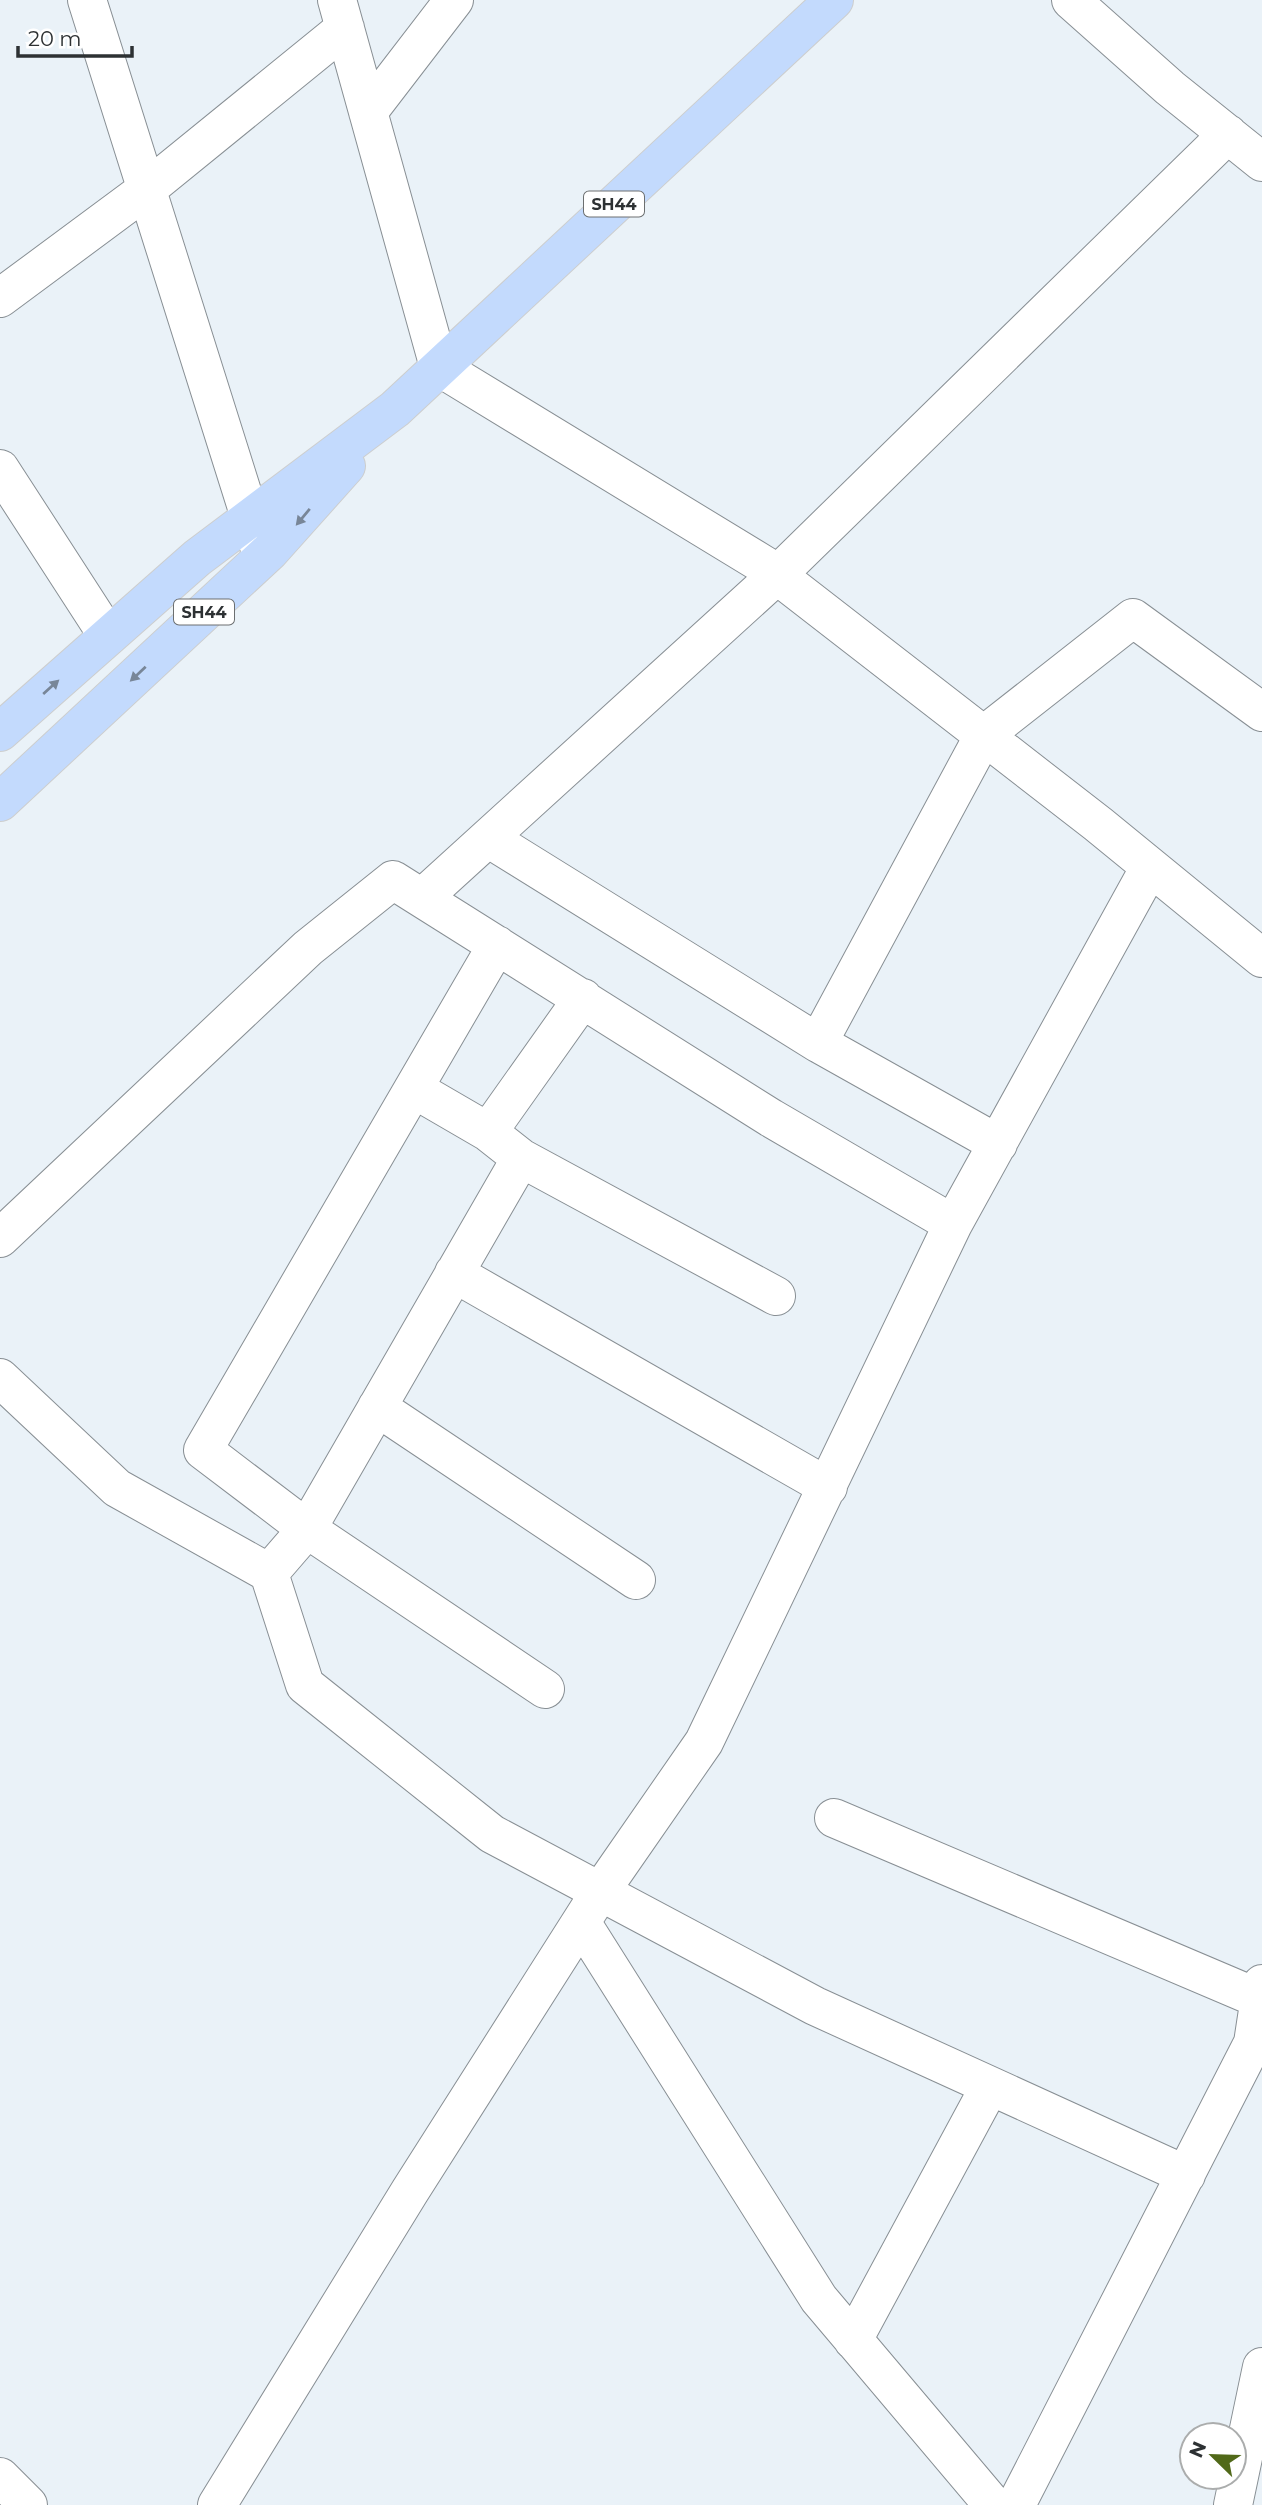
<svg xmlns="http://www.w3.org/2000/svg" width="1262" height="2505" viewBox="0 0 1262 2505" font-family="Montserrat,sans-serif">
  <rect width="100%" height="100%" fill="#eaf2f8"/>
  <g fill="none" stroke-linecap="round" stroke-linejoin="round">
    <g stroke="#888f94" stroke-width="40">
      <path id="minor" d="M87 0 260 549
        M337 0 439 367 764 565 1098 824 1262 958
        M1071 0 1170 88 1262 162
        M368 112 454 0
        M0 298 147 189 345 28
        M0 469 108 636
        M488 838 818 1043 984 735 1133 618 1262 712
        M422 898 777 575 1228 134
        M818 1043 998 1144
        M414 1089 488 1132
        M521 1158 776 1296
        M953 1224 1150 867
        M0 1238 308 948 393 880 771 1118 953 1224 704 1742 600 1892 410 2191 217 2505
        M454 1273 828 1487
        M0 1378 117 1488 269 1573 305 1685 492 1834 815 2006 1186 2175
        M377 1407 636 1580
        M269 1573 307 1529 203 1450 497 945
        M545 1689 307 1529 521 1158 488 1132 583 998
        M834 1818 1260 1999
        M581 1922 819 2299 993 2505
        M853 2340 990 2086
        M1016 2505 1253 2043 1262 1984
        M1233 2505 1262 2367"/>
    </g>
    <g stroke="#888f94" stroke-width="40">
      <path id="secondary" d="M0 2477 28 2505"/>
    </g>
    <g stroke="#cdcece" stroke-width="40">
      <path id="primary" d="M0 732 197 558 395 409 834 0
        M0 802 270 551 346 466"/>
    </g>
    <use href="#minor" stroke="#fff" stroke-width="38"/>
    <use href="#secondary" stroke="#fff" stroke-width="38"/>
    <use href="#primary" stroke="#c3dafd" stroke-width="38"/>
  </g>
  <defs><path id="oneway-solid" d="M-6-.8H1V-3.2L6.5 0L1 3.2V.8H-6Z" transform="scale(1.75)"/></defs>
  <g fill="#788698">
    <use href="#oneway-solid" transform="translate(303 517) rotate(130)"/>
    <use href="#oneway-solid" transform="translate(138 674) rotate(137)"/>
    <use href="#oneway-solid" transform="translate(51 687) rotate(-42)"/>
  </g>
  <g text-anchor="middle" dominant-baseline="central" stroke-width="5" stroke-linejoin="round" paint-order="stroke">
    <g fill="#fff" stroke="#6c6f70" stroke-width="2">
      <rect x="584" y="191.5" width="60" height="25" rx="5"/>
      <rect x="174" y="599.5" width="60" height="25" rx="5"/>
    </g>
    <g font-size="16" font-weight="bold" fill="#2d3133">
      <text x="614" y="204">SH44</text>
      <text x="204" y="612">SH44</text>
    </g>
  </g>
  <g transform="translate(1213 2456) rotate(293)"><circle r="33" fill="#ffffff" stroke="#abadad" stroke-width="2"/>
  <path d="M0-5L12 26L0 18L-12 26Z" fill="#516919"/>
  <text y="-10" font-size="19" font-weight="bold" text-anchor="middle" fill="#2d3133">N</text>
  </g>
  <path d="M18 46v10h114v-10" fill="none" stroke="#2d3133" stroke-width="3.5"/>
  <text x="28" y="46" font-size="21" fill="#2d3133" stroke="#ffffff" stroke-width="5" paint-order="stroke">20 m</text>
</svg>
